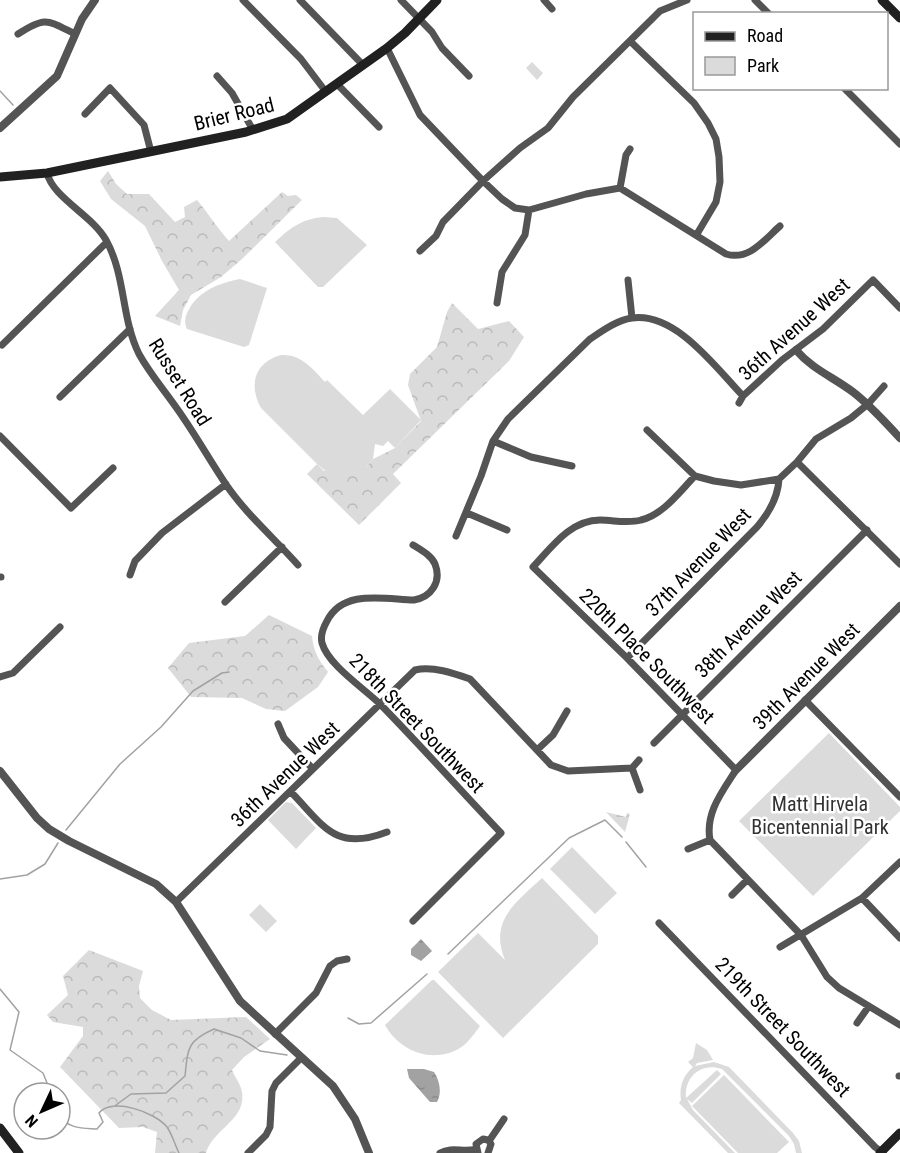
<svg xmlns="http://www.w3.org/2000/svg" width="900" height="1153" viewBox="0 0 900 1153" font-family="'Roboto Condensed',sans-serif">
  <defs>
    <pattern id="forest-crowns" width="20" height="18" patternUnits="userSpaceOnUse" patternTransform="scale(1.5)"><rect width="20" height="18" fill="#dbdbdb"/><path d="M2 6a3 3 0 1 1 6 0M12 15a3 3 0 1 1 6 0" fill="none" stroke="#bababa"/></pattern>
    <pattern id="wetland-marsh" width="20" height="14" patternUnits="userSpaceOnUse" patternTransform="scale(1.5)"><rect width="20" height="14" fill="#dbdbdb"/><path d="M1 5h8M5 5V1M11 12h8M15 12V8" fill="none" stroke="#bababa"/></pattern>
    <pattern id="water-ripples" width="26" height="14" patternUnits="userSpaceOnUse" patternTransform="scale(1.5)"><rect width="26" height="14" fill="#a2a2a2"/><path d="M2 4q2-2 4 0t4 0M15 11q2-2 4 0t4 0" fill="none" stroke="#8a8a8a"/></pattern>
  </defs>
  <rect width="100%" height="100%" fill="#fff"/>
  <path fill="url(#forest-crowns)" d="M108 171 116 184 127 194H149L175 222 185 217 184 207 197 200C209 214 217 228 229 241L282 192 288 196 296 195 302 200 242 259 221 277 191 295 183 310 180 326 155 316 179 290 162 261 145 226 111 199 100 181Z
    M452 303 478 329 509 321 524 337 509 361 393 474 401 483 359 525 307 474 317 464 324 471 366 467 373 459 395 448 421 421 408 385 410 374 437 347 447 312Z
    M269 615 312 636C313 650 319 661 328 672L318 687 285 711 266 709 242 698 191 697 168 668 189 643 245 636Z
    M89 950 143 971 139 986 140 998 152 1010 171 1020 246 1017 270 1039 244 1057 232 1070C234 1076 239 1082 241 1088 250 1119 213 1128 206 1153H155L157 1132 143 1127 119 1128 60 1067 83 1036V1027L53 1022 47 1015 68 995 63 976Z"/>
  <path fill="url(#wetland-marsh)" d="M606 812 626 817 627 813 630 814 625 832Z"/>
  <path fill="#dbdbdb" d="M532 62 543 73 537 80 526 68Z
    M323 217 337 218 367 245 323 287H318L275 242C291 227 302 219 323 217Z
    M240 279 267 288 249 345 244 347 187 329C184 323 185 317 188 311 198 291 219 283 240 279Z
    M281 355C301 354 312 368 325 382L327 380 363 415 390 389 421 420 395 448 388 441 383 446 375 444 373 459 361 472 346 477 329 474 317 464 261 408C248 385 255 362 281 355Z
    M829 733 900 807V811L813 896 739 821Z
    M286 802 292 803 316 828 296 849 268 820Z
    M572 847 617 893 595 914 550 869Z
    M542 878 598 936V944L503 1038 438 972 478 933 505 960C489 921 515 903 542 878Z
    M260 904 277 921 266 932 249 915Z
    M432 980H434L480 1026C474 1034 469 1042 460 1048 433 1064 400 1052 385 1025Z
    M696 1043 707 1050 713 1060 697 1063 695 1066 714 1062 729 1067 793 1133 799 1141 802 1153H796L794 1144 789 1136 722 1069C701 1062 684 1077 686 1098L717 1070 721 1074 692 1103 687 1099 693 1110 735 1153H728L679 1103 681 1100C679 1086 683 1076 693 1067L688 1062 693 1058Z
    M724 1075 789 1142 777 1153H738L692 1106Z"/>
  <path fill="url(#water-ripples)" d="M421 939 432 951 421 961 411 955V949Z
    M407 1069H424L434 1072C440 1081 442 1093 437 1102H430L409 1078Z"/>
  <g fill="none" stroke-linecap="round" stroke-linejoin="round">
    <path stroke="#a2a2a2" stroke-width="1.5" d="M0 91 13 105
      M66 830 120 764 161 727 193 691 222 673 229 672
      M626 842 646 867
      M0 879 27 875 45 864 58 843
      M448 954 569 838 605 820 622 837
      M0 989 19 1012 10 1050 43 1073 51 1093
      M348 1018 359 1024 371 1023 427 974
      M116 1105 131 1094 166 1093 185 1076C188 1048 187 1041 214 1029L241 1038 260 1051 287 1055
      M60 1116C68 1129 83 1128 97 1129L103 1122 99 1113C112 1097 155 1112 167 1127 172 1134 175 1145 179 1153"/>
    <path stroke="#545454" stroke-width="7" d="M243 0 301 59 326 92
      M300 0 363 65
      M401 0 432 32 442 48 469 76
      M544 0 552 9
      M755 0 769 14
      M18 34C46 16 47 20 75 34
      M630 41 694 103 708 123 716 139 719 157 720 182 716 202 697 234
      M387 48 420 115 483 181 502 199 515 208 529 210 586 194 620 188 726 254C749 261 764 240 780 226
      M217 76 232 93 253 130
      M337 84 379 127
      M110 88 144 125 151 152
      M844 88 900 144
      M85 114 110 88
      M47 173C53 198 92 215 106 240 126 276 121 318 139 354 150 374 165 391 178 410 195 434 209 459 225 483 245 513 274 538 298 565
      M620 188 626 155 630 149
      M420 251 436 236 443 222 483 181 520 148 548 128 573 97 653 18 660 11 687 0
      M628 280 632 318
      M497 303 502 272 525 235 529 210
      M2 345 107 242
      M60 397 130 329
      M739 403 743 396 782 360 823 329 873 280 900 308
      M647 430 695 476 714 481 741 485 779 479
      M0 436 71 508 113 468
      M493 441 531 457 572 466
      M797 462 900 564
      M695 476C680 491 663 515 641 520 627 524 614 520 600 520 570 520 551 548 533 567L627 658 736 770C722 792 705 813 710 840L801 935 827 977 839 988 900 1025
      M467 513 507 530
      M456 536 481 476 493 441 508 419 590 339C602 331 617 320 632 318 676 312 716 368 743 396
      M130 575 135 561 162 533 226 484
      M0 577H1
      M225 602 282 547
      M627 658 757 527C769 513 778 498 779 479L797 462 816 439 851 418 868 404 884 386
      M0 677 13 673 60 627
      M805 700 900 797
      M278 724 284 738 313 769
      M654 743 867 530
      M537 750 553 735 567 711
      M632 768 640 790
      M291 792C324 826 335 852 387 832
      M688 849 710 840
      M732 895 747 880
      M862 898 900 938
      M176 902 415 670C433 666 453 673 470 679L551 765 568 771 632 768 639 760
      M413 921 501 833C461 791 422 747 381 705 365 689 328 665 322 643 320 635 323 628 327 621 343 589 383 599 414 600 431 597 442 582 435 564 431 555 421 550 413 545
      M659 923 875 1147 883 1153
      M780 947 862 898 900 862
      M857 1023 869 1006
      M275 1034 316 993 330 966 337 961 347 959
      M899 1076H900
      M489 1141 504 1119
      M248 1153 266 1135 270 1127 272 1091 276 1083 301 1058
      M440 1153C453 1146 463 1153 476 1149
      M478 1153 476 1144 483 1139 488 1140 491 1144 488 1153"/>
    <path stroke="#545454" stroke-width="8" d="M0 128 57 76 82 19 95 0
      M796 350C812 369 833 377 853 392 870 405 885 422 900 438
      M736 770 900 606
      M0 771 37 818 49 829 69 841 156 884 176 902 240 1001 333 1086 355 1119 369 1153"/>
    <path stroke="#212121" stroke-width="9" d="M882 0 900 18
      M0 177 47 173 246 132 287 119 387 48 405 33 437 0
      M0 1128 19 1153
      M880 1153 900 1133"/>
  </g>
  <g text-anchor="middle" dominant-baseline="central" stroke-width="5" stroke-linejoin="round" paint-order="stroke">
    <g font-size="20" fill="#000" stroke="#fff">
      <text transform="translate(234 114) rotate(-14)">Brier Road</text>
      <text transform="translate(794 329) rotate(-42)">36th Avenue West</text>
      <text transform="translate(180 382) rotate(58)">Russet Road</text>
      <text transform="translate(698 562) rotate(-46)">37th Avenue West</text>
      <text transform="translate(748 624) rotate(-45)">38th Avenue West</text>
      <text transform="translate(647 656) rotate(45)">220th Place Southwest</text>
      <text transform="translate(806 676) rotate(-45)">39th Avenue West</text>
      <text transform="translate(417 723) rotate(46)">218th Street Southwest</text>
      <text transform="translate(285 774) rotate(-44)">36th Avenue West</text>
      <text transform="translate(783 1027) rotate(46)">219th Street Southwest</text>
    </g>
    <g font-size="20" fill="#323232" stroke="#fff">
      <text x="820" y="804">Matt Hirvela<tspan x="820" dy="23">Bicentennial Park</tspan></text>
    </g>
  </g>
  <rect x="693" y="12" width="195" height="78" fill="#ffffff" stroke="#999999" stroke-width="1.5"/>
  <rect x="705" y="32" width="30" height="9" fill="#212121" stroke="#999999" stroke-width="1.5"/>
  <text x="747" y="42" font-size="18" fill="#000000">Road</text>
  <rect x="705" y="57" width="30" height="18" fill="#dbdbdb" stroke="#999999" stroke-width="1.5"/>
  <text x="747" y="72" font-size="18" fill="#000000">Park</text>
  <g transform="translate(42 1111) rotate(226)"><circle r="28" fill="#ffffff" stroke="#999999" stroke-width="1.5"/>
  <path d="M0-4.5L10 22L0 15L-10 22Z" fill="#000000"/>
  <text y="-9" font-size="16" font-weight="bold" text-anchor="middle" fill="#000000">N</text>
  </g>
</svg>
